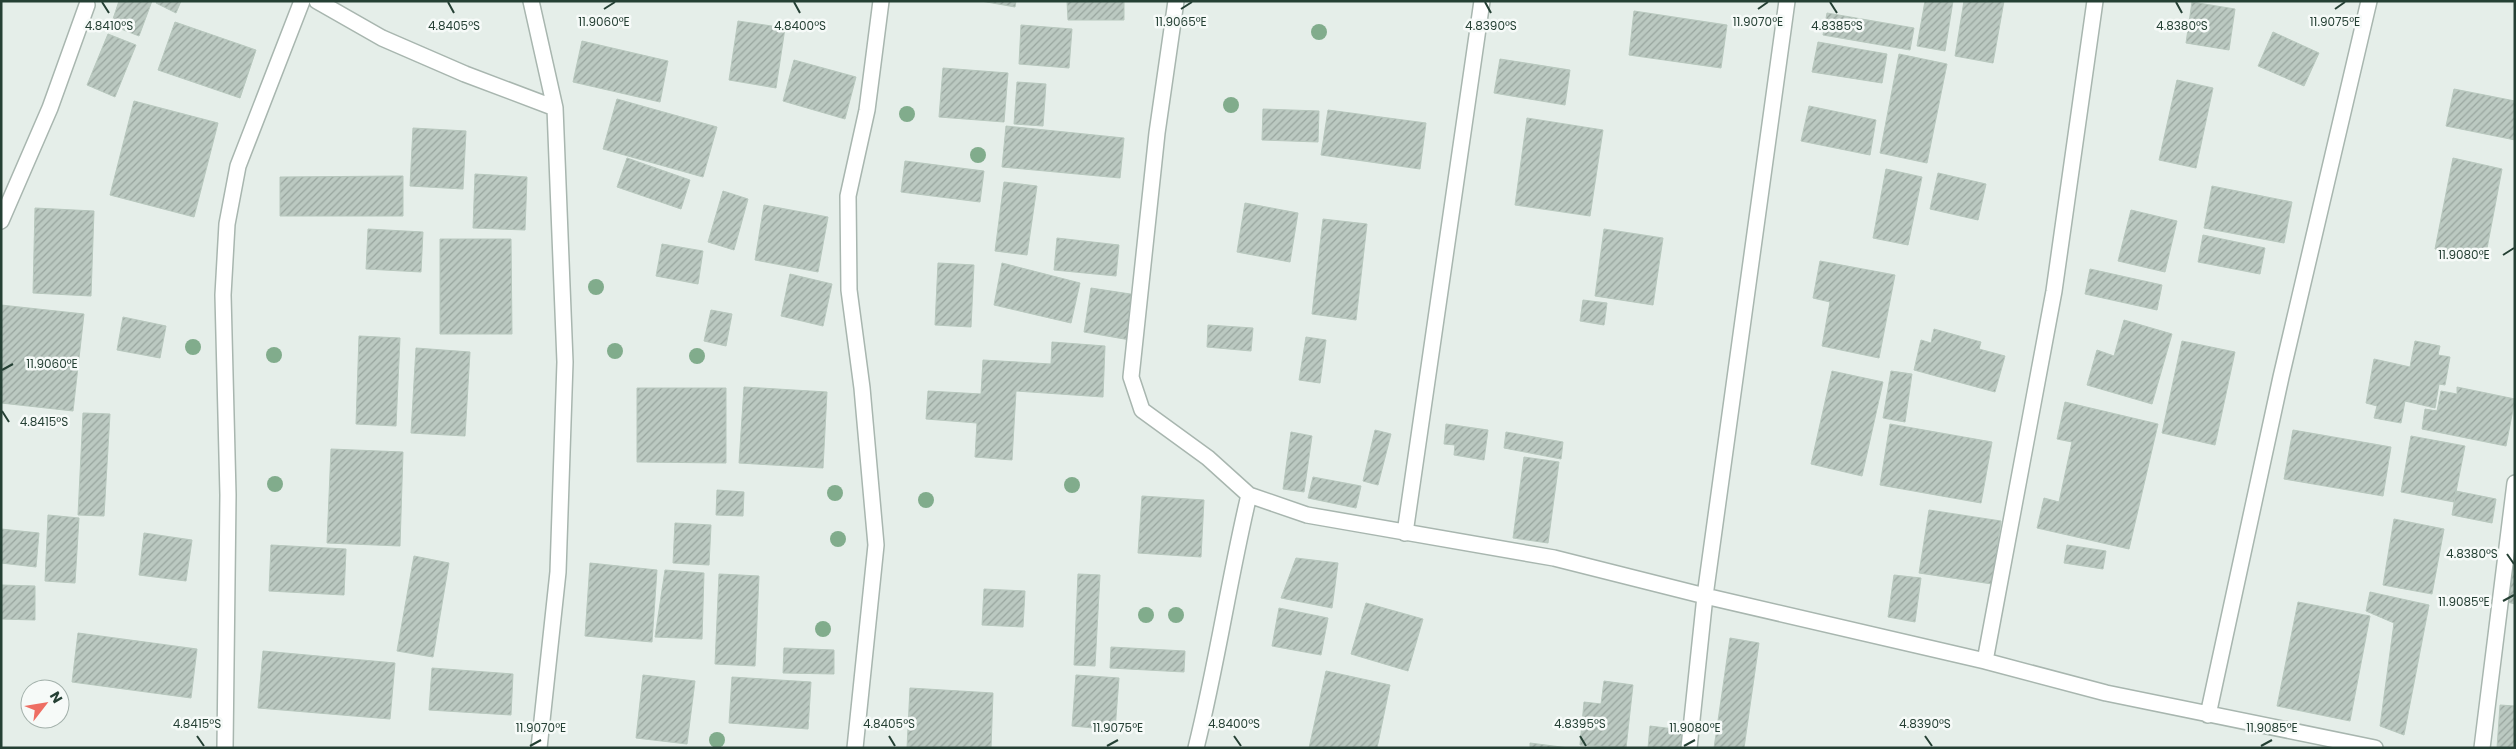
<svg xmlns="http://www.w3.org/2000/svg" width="2516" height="749" viewBox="0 0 2516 749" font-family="Poppins,sans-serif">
  <defs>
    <pattern id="building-hatch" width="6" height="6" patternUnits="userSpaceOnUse" patternTransform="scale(1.25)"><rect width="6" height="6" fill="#bbc9c1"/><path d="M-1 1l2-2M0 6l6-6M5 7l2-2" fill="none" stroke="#98a59e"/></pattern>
  </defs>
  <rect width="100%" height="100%" fill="#e5eee9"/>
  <path fill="url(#building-hatch)" stroke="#b8c8be" d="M119 1H152L139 36 111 25Z
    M157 1H181L176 13 156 3Z
    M981 1H1016L1015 7Z
    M1067 1H1124V20H1068Z
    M1925 1H1953L1945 51 1917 46Z
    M1964 1H2004L1993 63 1955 56Z
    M2192 2 2235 9 2229 50 2186 43Z
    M1634 11 1727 25 1721 68 1629 55Z
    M1827 13 1914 28 1910 50 1823 35Z
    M738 21 785 28 776 88 729 80Z
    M175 22 256 50 240 98 158 70Z
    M1021 25 1072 29 1069 68 1019 64Z
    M2273 32 2319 53 2304 86 2258 66Z
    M108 34 136 45 115 97 87 85Z
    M582 41 668 61 660 102 573 82Z
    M1818 42 1887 54 1882 83 1812 72Z
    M1899 54 1947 64 1927 163 1880 153Z
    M1500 59 1570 70 1565 105 1494 93Z
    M794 60 856 77 845 119 783 101Z
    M943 68 1008 73 1004 122 939 117Z
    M2177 80 2213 88 2196 168 2159 160Z
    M1017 82 1046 84 1043 126 1014 124Z
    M2454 89 2515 101V140L2446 126Z
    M617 99 717 127 703 177 603 149Z
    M134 101 218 123 194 217 110 195Z
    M1809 106 1876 120 1870 155 1801 141Z
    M1263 109 1319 111 1318 142 1262 140Z
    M1328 110 1426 123 1420 169 1321 155Z
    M1527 118 1603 130 1590 216 1515 205Z
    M1006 126 1124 138 1120 178 1002 167Z
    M413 128 466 131 463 189 410 186Z
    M627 158 690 180 681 209 617 187Z
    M2453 158 2502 169 2485 259 2435 249Z
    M905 161 984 171 980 202 901 192Z
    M1886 169 1922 177 1908 245 1873 238Z
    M1938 173 1986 184 1978 220 1930 209Z
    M475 174 527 177 525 230 473 228Z
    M403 176V216H280V177Z
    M1004 182 1037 186 1027 255 995 251Z
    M2212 186 2292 202 2284 243 2204 228Z
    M723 191 748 199 734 250 708 242Z
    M1245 203 1298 213 1290 262 1237 252Z
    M764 205 828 217 818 272 755 260Z
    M35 208 94 211 91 296 33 293Z
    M2131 210 2177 221 2165 272 2118 261Z
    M1323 219 1367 224 1356 320 1312 314Z
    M368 229 423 232 421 272 366 269Z
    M1604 229 1663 238 1653 305 1595 296Z
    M2203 235 2265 248 2260 274 2198 262Z
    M1057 238 1119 245 1116 276 1054 270Z
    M440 239H511L512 334H440Z
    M662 244 703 251 698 284 656 276Z
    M1820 261 1895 275 1879 358 1822 346 1830 302 1813 298Z
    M938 263 974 265 971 327 935 325Z
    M1002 263 1080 283 1071 323 994 305Z
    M2090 269 2162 285 2157 310 2085 294Z
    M790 274 832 284 823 326 781 316Z
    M1091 288 1137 295 1130 340 1084 332Z
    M1583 300 1607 303 1604 325 1580 321Z
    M1 305 84 314 73 411 1 403Z
    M711 310 732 314 726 346 704 341Z
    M123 317 166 326 160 358 117 350Z
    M2124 320 2172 334 2152 404 2087 385 2097 350 2114 356Z
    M1208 325 1253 328 1251 351 1207 347Z
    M1934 329 1981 342 1979 349 2005 356 1995 392 1914 370 1921 340 1931 343Z
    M359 336 400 338 396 426 356 424Z
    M1306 337 1326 340 1320 383 1299 380Z
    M2182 341 2235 352 2215 445 2162 433Z
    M2415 341 2440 346 2438 355 2450 357 2445 385 2439 384 2435 408 2405 401 2401 423 2374 418 2377 406 2366 403 2374 359 2410 367Z
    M1052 342 1105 346 1103 397 1016 391 1012 460 975 457 977 423 926 419 928 391 981 394 983 360 1051 364Z
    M416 348 470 352 465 436 411 433Z
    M1832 371 1883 382 1862 476 1811 464Z
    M1891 371 1912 374 1905 422 1883 418Z
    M744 387 827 392 823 468 739 463Z
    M2457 387 2515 399 2506 446 2422 429 2425 409 2437 411 2441 391 2457 394Z
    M637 388H726V463L637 462Z
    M2065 402 2158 424 2129 549 2037 528 2044 498 2059 502 2072 442 2057 439Z
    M83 413 110 414 104 516 78 515Z
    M1446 424 1488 430 1484 460 1454 455 1455 445 1444 444Z
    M1890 424 1992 442 1981 503 1880 485Z
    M1375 430 1391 434 1378 485 1363 481Z
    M2293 430 2391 447 2383 496 2284 479Z
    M1291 432 1312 436 1304 492 1283 489Z
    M1506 432 1563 442 1561 459 1504 448Z
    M2411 436 2465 446 2454 502 2401 492Z
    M331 449 403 452 400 546 327 543Z
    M1524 457 1559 462 1548 543 1513 538Z
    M1313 477 1361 486 1356 508 1308 498Z
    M717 490 744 492 743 516 716 515Z
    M2456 491 2496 499 2492 523 2452 515Z
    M1142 496 1204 500 1201 557 1138 553Z
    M1929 510 2001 521 1992 584 1919 573Z
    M48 515 79 518 75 583 45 581Z
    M2394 519 2444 529 2432 594 2383 585Z
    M675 523 711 525 709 565 673 563Z
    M1 529 39 533 36 567 1 563Z
    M144 533 192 540 186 581 139 575Z
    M271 545 346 549 344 595 269 591Z
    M2067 545 2106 551 2103 569 2064 563Z
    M414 556 449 563 433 657 397 651Z
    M2515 556V604L2507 602Z
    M1296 558 1338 563 1332 608 1281 598Z
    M590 563 657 570 652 642 585 636Z
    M665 570 704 573 702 639 655 637Z
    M719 574 759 576 755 666 715 664Z
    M1078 574 1100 575 1095 666 1074 665Z
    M1894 575 1921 578 1915 622 1888 617Z
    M1 585 35 586V620L1 619Z
    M984 589 1025 591 1023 627 982 625Z
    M2370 592 2429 605 2404 735 2380 726 2394 623 2366 611Z
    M2298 602 2370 616 2350 721 2277 706Z
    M1366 603 1423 619 1408 671 1351 654Z
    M1279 608 1328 618 1321 655 1272 646Z
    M78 633 197 649 191 698 72 682Z
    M1730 638 1759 643 1744 748H1714Z
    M1111 647 1185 651 1184 672 1110 668Z
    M784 648 834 650V674L783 673Z
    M263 651 395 663 390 719 258 708Z
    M432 668 513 674 511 715 429 710Z
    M1326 671 1390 685 1377 748H1309Z
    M643 675 695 681 687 744 636 738Z
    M1076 675 1119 678 1115 730 1072 726Z
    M732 677 811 682 808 729 729 723Z
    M1604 681 1633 685 1626 748 1580 745 1584 702 1601 704Z
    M910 688 993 693 991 748H907Z
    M2500 705 2515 706V748H2497Z
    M1650 726 1690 731 1688 748H1648Z
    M1530 743 1569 748H1530Z"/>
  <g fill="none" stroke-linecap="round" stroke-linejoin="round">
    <g stroke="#a8b6af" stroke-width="18">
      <path id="minor" d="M317 1 382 38 465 74 555 108
        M531 1 555 108 565 362 558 572 539 748
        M1176 1 1157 133 1131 377 1142 410 1208 458 1249 495C1229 579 1217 664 1196 748
        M1 221 50 108 87 5
        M1249 495 1307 515 1554 558 1705 596 1985 661 2106 693 2375 748
        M1405 533 1482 1
        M1985 661 2054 291 2095 1
        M2208 715 2281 377 2369 1
        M225 748 228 495 223 295 227 224 238 166 302 1
        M855 748 876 545 862 388 849 290 848 196 867 110 881 1
        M1689 748 1705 596 1787 1
        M2482 748 2515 483"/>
    </g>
    <use href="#minor" stroke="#fff" stroke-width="15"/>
  </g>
  <g fill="#81ac8c">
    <circle cx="1319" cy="32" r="8"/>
    <circle cx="1231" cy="105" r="8"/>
    <circle cx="907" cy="114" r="8"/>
    <circle cx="978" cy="155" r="8"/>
    <circle cx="596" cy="287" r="8"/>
    <circle cx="193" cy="347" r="8"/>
    <circle cx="615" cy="351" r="8"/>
    <circle cx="274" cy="355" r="8"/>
    <circle cx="697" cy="356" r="8"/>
    <circle cx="275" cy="484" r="8"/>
    <circle cx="1072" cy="485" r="8"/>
    <circle cx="835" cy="493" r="8"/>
    <circle cx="926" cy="500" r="8"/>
    <circle cx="838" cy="539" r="8"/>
    <circle cx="1146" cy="615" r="8"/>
    <circle cx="1176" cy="615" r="8"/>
    <circle cx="823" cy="629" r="8"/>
    <circle cx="717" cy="740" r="8"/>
  </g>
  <path fill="none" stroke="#254034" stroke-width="2" d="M102 2 109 13M448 2 454 13M794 2 800 13M1485 2 1491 13M1830 2 1837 13M2176 2 2182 13M604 9 615 2M1181 9 1192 2M1758 9 1768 2M2335 9 2345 2M2503 255 2514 248M2 370 13 364M2 411 9 422M2507 554 2514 564M2503 601 2514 595M197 736 204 746M889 736 895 746M1234 736 1241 746M1580 736 1586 746M1925 736 1932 746M530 746 541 740M1107 746 1118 740M1684 746 1695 740M2261 746 2272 740"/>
  <g font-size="12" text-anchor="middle" fill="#254034" stroke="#f6faf8" stroke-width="5" stroke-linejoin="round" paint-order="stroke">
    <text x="604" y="26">11.9060°E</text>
    <text x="1181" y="26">11.9065°E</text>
    <text x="1758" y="26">11.9070°E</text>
    <text x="2335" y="26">11.9075°E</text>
    <text x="109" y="30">4.8410°S</text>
    <text x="454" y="30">4.8405°S</text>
    <text x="800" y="30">4.8400°S</text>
    <text x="1491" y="30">4.8390°S</text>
    <text x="1837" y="30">4.8385°S</text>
    <text x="2182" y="30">4.8380°S</text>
    <text x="2464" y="259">11.9080°E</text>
    <text x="52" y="368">11.9060°E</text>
    <text x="44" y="426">4.8415°S</text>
    <text x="2472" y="558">4.8380°S</text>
    <text x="2464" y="606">11.9085°E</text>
    <text x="197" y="728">4.8415°S</text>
    <text x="889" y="728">4.8405°S</text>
    <text x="1234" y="728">4.8400°S</text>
    <text x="1580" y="728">4.8395°S</text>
    <text x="1925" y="728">4.8390°S</text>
    <text x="541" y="732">11.9070°E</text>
    <text x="1118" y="732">11.9075°E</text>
    <text x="1695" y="732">11.9080°E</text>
    <text x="2272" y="732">11.9085°E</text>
  </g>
  <rect width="2516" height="749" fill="none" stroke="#254034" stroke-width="5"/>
  <g transform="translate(45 704) rotate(59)"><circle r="24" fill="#f6faf8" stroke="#a2b0aa"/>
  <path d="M0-4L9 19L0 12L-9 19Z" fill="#ee6e63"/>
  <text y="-8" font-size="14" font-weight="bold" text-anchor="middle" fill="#254034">N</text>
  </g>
</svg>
